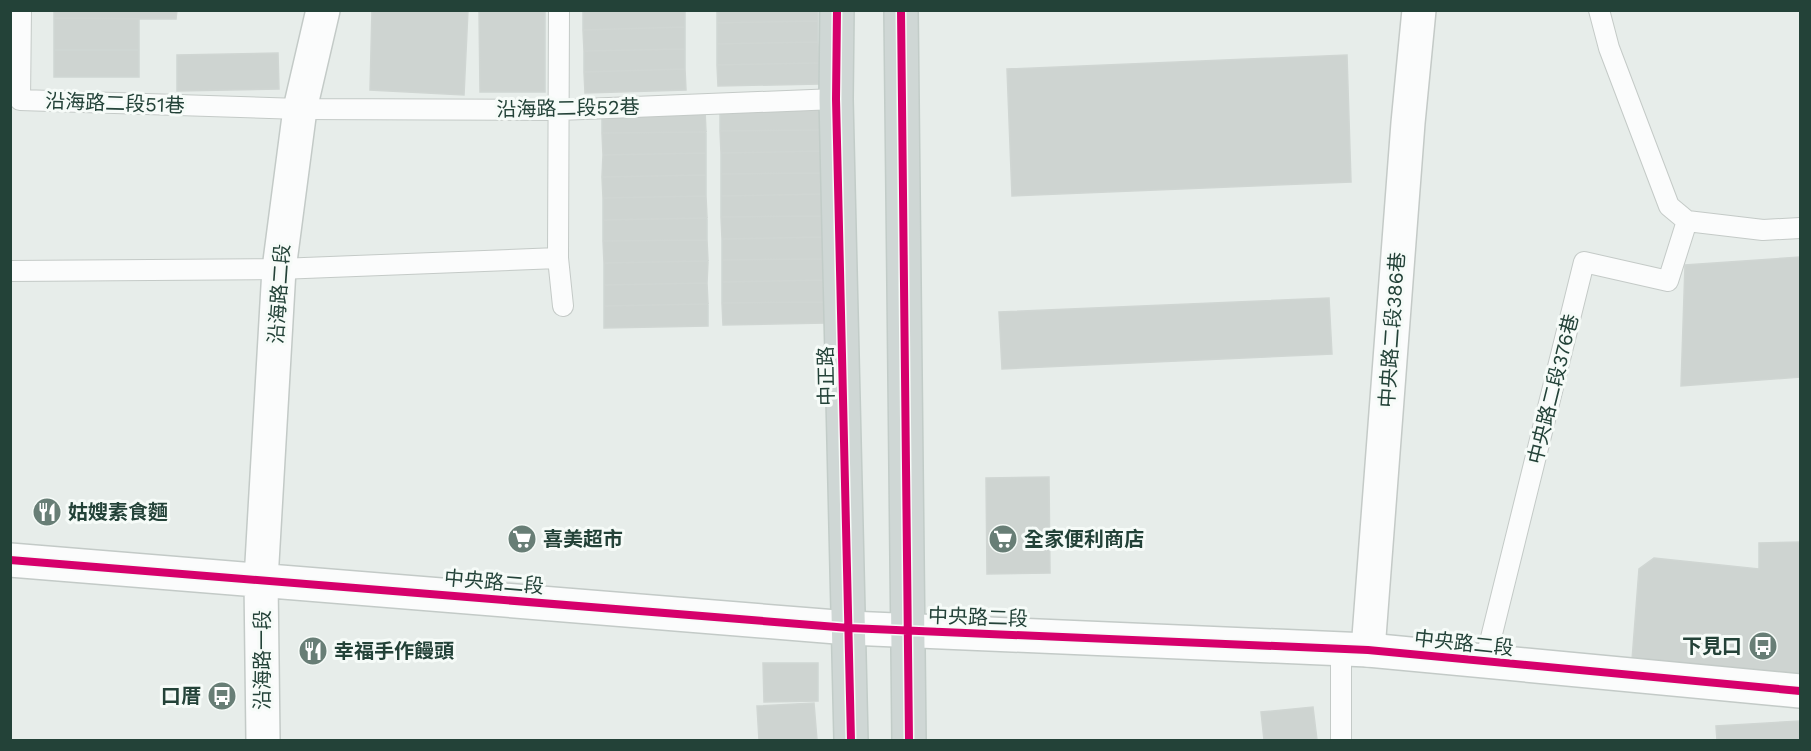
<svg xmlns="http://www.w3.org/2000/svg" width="1811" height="751" viewBox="0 0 1811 751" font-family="'Work Sans','Noto Sans TC',sans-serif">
  <rect width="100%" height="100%" fill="#e7edea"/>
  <path fill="#ced4d1" stroke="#d0d6d3" stroke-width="1.5" d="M54 10H177L176 19 54 18Z
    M372 10H468L464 95 370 90Z
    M479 10H545V92H480Z
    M583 10H685V27L583 30Z
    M717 10H818V21L717 23Z
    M54 18 139 19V50H54Z
    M818 21V42L717 44V23Z
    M685 27V49L584 51 583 30Z
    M818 42 819 63 717 65V44Z
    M685 49V69L584 72V51Z
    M54 50H139V77H54Z
    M278 53 279 89 177 91V55Z
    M1347 55 1351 182 1012 196 1007 69Z
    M819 63V84L718 86 717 65Z
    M685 69 686 90 585 93 584 72Z
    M823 108 824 130 720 131V110Z
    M705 110 706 132 602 133V112Z
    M824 130V151L721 153 720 131Z
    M706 132V153L603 155 602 133Z
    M824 151V173L721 174V153Z
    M706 153V175L602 177 603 155Z
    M824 173 825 194 721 196V174Z
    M706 175V196L603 198 602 177Z
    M825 194V216L721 217V196Z
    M706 196 707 218 603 220V198Z
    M825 216V237L722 239 721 217Z
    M707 218V240L603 241V220Z
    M825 237 826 259 722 260V239Z
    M707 240 708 261 604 263 603 241Z
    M1800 257V377L1681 386 1685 265Z
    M826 259V280L722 282V260Z
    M708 261 707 283 604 285V263Z
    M826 280V302L722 303V282Z
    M707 283 708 304 604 306V285Z
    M1329 298 1332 354 1002 369 999 312Z
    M826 302V323L723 325 722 303Z
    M708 304V326L604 328V306Z
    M1049 477 1050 573 987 574 986 478Z
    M1800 542V679L1632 660 1639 569 1654 558 1759 569V543Z
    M763 663H818V701L764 702Z
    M814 703 817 740H759L757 706Z
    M1313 707 1317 740H1264L1261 712Z
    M1800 721V740H1717L1716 726Z"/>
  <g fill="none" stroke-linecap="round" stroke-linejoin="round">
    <g stroke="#c4cac7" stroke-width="22">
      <path id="lane" d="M21 10 20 100 300 109 559 110 836 99
        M559 10 558 258 563 306
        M1599 10 1609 48 1669 206 1687 221 1763 230 1800 228
        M10 271 279 269 558 258
        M1341 649V740
        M1485 662 1584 262 1668 281 1687 221"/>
    </g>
    <g stroke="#c4cac7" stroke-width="36">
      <path id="street" d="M1368 650 1408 123 1419 10"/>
    </g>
    <g stroke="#c3cac7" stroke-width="36">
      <path id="secondary" d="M10 560 849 628 1368 650 1800 691
        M263 740 261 580 279 269 300 109 323 10"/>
    </g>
    <g stroke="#c2ccc8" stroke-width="36">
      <path id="primary" d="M837 10 836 99 851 740
        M901 10 909 740"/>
    </g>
    <use href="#lane" stroke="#fbfcfc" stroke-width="20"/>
    <use href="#street" stroke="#fbfcfc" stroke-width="33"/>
    <use href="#secondary" stroke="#fbfcfc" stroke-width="33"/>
    <use href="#primary" stroke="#cfd7d5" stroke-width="33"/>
    <g stroke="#f6fbf8" stroke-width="11">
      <path id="cycleway" d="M837 10 836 99 851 740
        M901 10 909 740
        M10 560 849 628 1368 650 1800 691"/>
    </g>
    <use href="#cycleway" stroke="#d6006c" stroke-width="8"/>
  </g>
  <defs>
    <g id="restaurant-disc" transform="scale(1.5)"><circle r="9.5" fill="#687e76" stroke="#f6fbf8"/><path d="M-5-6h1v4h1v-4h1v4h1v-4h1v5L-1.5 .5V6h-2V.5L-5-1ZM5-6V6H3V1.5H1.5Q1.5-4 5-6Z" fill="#fff"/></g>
    <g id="supermarket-disc" transform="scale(1.5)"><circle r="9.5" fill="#687e76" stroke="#f6fbf8"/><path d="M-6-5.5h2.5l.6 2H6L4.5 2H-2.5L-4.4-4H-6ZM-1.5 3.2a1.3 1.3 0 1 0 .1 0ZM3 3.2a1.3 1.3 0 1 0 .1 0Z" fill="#fff"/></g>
    <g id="bus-disc" transform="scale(1.5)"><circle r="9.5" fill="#687e76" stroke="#f6fbf8"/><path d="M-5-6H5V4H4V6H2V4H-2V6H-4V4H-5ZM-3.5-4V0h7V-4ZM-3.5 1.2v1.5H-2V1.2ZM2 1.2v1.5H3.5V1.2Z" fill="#fff"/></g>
  </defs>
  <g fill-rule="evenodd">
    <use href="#restaurant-disc" x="47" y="512"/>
    <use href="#supermarket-disc" x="522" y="539"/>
    <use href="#supermarket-disc" x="1003" y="539"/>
    <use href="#bus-disc" x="1763" y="646"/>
    <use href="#restaurant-disc" x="313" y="651"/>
    <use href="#bus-disc" x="222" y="696"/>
  </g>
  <g text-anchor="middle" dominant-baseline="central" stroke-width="6" stroke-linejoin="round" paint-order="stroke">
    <g font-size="20" fill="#234238" stroke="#f6fbf8">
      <text transform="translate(115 103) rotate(2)">沿海路二段51巷</text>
      <text transform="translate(568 108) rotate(-1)">沿海路二段52巷</text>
      <text transform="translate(279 294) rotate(-86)">沿海路二段</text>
      <text transform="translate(1392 330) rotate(-86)">中央路二段386巷</text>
      <text transform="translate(826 376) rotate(-91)">中正路</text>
      <text transform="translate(1553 389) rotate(-76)">中央路二段376巷</text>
      <text transform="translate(494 582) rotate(5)">中央路二段</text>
      <text transform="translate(978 617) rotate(2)">中央路二段</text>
      <text transform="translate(1464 643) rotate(6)">中央路二段</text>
      <text transform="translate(262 660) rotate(-90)">沿海路一段</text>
    </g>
    <g font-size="20" font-weight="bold" fill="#234238" stroke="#f6fbf8" text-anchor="start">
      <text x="68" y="512">姑嫂素食麵</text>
      <text x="543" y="539">喜美超市</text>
      <text x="1024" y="539">全家便利商店</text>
      <text x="1742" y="646" text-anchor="end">下見口</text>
      <text x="334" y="651">幸福手作饅頭</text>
      <text x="201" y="696" text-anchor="end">口厝</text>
    </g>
  </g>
  <rect width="1811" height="751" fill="none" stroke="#234238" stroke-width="24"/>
</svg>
